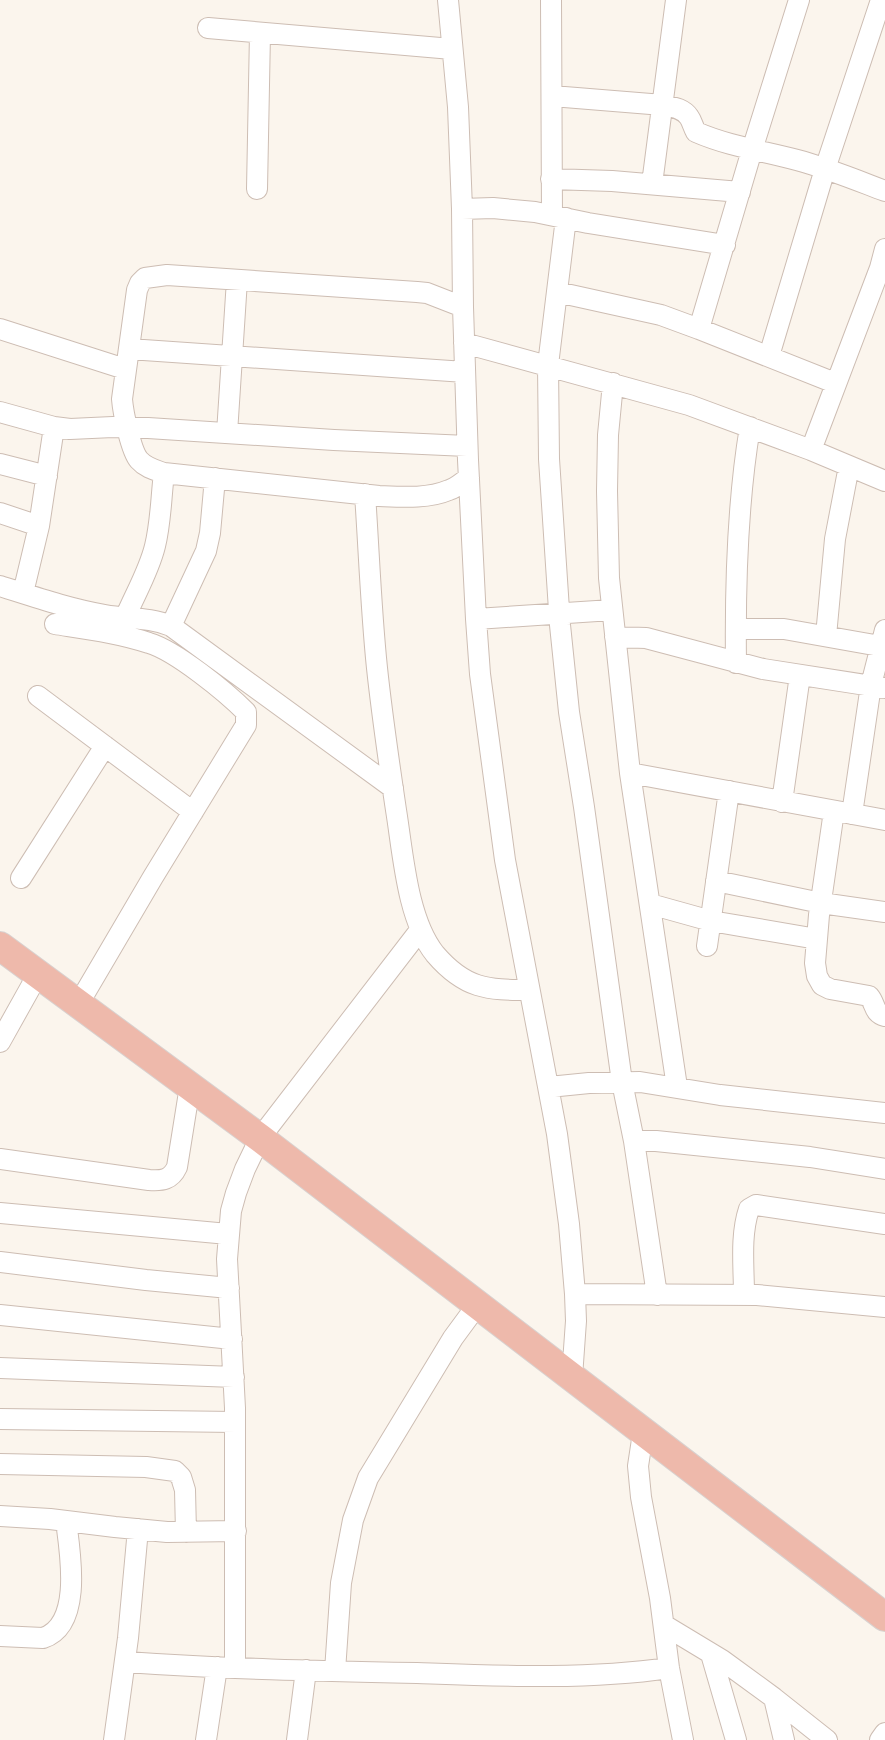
<svg xmlns="http://www.w3.org/2000/svg" width="885" height="1740" viewBox="0 0 885 1740" font-family="Helvetica,sans-serif">
  <rect width="100%" height="100%" fill="#fbf5ed"/>
  <g fill="none" stroke-linecap="round" stroke-linejoin="round">
    <g stroke="#cdbdb3" stroke-width="22">
      <path id="minor" d="M448 0 458 107 462 209 463 307 468 460 476 619 480 674 505 860 557 1134 569 1224 575 1294 576 1321 572 1377
        M551 0 552 215
        M208 28 452 49
        M552 96 663 105C672 107 683 108 689 117 692 121 693 127 696 132 728 146 763 151 797 160 827 168 856 180 885 191
        M551 179 612 181 740 192
        M652 184 676 0
        M257 189 260 33
        M462 209 493 208 535 212 588 223 725 245
        M566 218 548 365 549 459 560 625 569 712 584 807 622 1082 634 1141 657 1295
        M557 292 661 315 699 329 835 383
        M463 307 427 293 417 292 167 275 145 278 140 283 137 290 122 399C123 412 131 451 139 460 146 468 155 470 164 473L379 496C402 497 428 499 449 490 456 488 463 482 469 477
        M0 329 125 369
        M699 329 752 150 799 0
        M464 343 689 405 811 450 885 481
        M129 349 465 372
        M769 356 825 169 881 0
        M613 383 608 435 607 491 609 578 630 773 677 1087
        M0 412 54 427 70 429 113 427 148 428 334 440 467 446
        M227 433 237 280
        M811 450 880 268 885 249
        M0 464 47 476
        M365 494C369 552 371 610 377 668 382 715 389 763 396 810 403 853 407 919 435 954 465 989 487 990 529 990
        M0 513 39 526
        M0 586C35 597 70 609 105 615 127 619 150 617 171 626L393 788
        M23 593 39 526 54 427
        M125 618C135 594 149 571 155 546 161 522 161 497 164 473
        M476 619 612 610
        M55 624C87 629 119 633 149 643 176 651 226 692 246 712V725L153 877 79 1003
        M171 626 206 551 210 533 215 478
        M736 629H784L885 647
        M826 636 835 539 849 466
        M615 637 646 638 763 669 885 688
        M736 663C735 584 737 504 750 427
        M38 696 193 812
        M630 773 885 820
        M782 802 800 675
        M834 811 819 915 815 963 817 976 822 985 830 989 869 996C876 1004 873 1013 885 1016
        M852 814 871 685 885 630
        M21 878 105 746
        M716 881 821 903 885 912
        M650 904 711 921 817 939
        M707 946 729 791
        M0 1042 38 974
        M549 1087 589 1083 640 1082 720 1095 885 1113
        M634 1141H656L810 1157 885 1169
        M0 1159 149 1180C162 1181 171 1180 177 1167L190 1086
        M0 1213 228 1234
        M0 1262 146 1280 229 1288
        M575 1294 757 1295 885 1307
        M744 1295C744 1267 740 1236 749 1209L756 1205 885 1224
        M0 1315 232 1339
        M0 1368 234 1377
        M0 1419 235 1422
        M643 1433 638 1466 641 1497 660 1598 669 1668 683 1740
        M0 1464 146 1467 175 1471 181 1477 185 1490 186 1532
        M0 1516 50 1519 115 1527 167 1532 236 1531
        M664 1625 722 1660 774 1698 827 1740
        M0 1636 43 1638C83 1625 70 1552 66 1521
        M711 1654 736 1740
        M126 1662C223 1669 319 1671 417 1673 501 1676 586 1680 669 1668
        M235 1668V1408L227 1259 231 1211 236 1193 245 1169 260 1138 420 930
        M335 1671 341 1583 353 1520 368 1478 453 1338 478 1304
        M774 1698 784 1740
        M114 1740 128 1638 138 1529
        M206 1740 217 1667
        M297 1740 306 1670
        M880 1740 885 1733"/>
    </g>
    <g stroke="#d8d1cf" stroke-width="30">
      <path id="highway" d="M0 946 260 1138 885 1617"/>
    </g>
    <use href="#minor" stroke="#fff" stroke-width="20"/>
    <use href="#highway" stroke="#eeb9ab" stroke-width="28"/>
  </g>
</svg>
